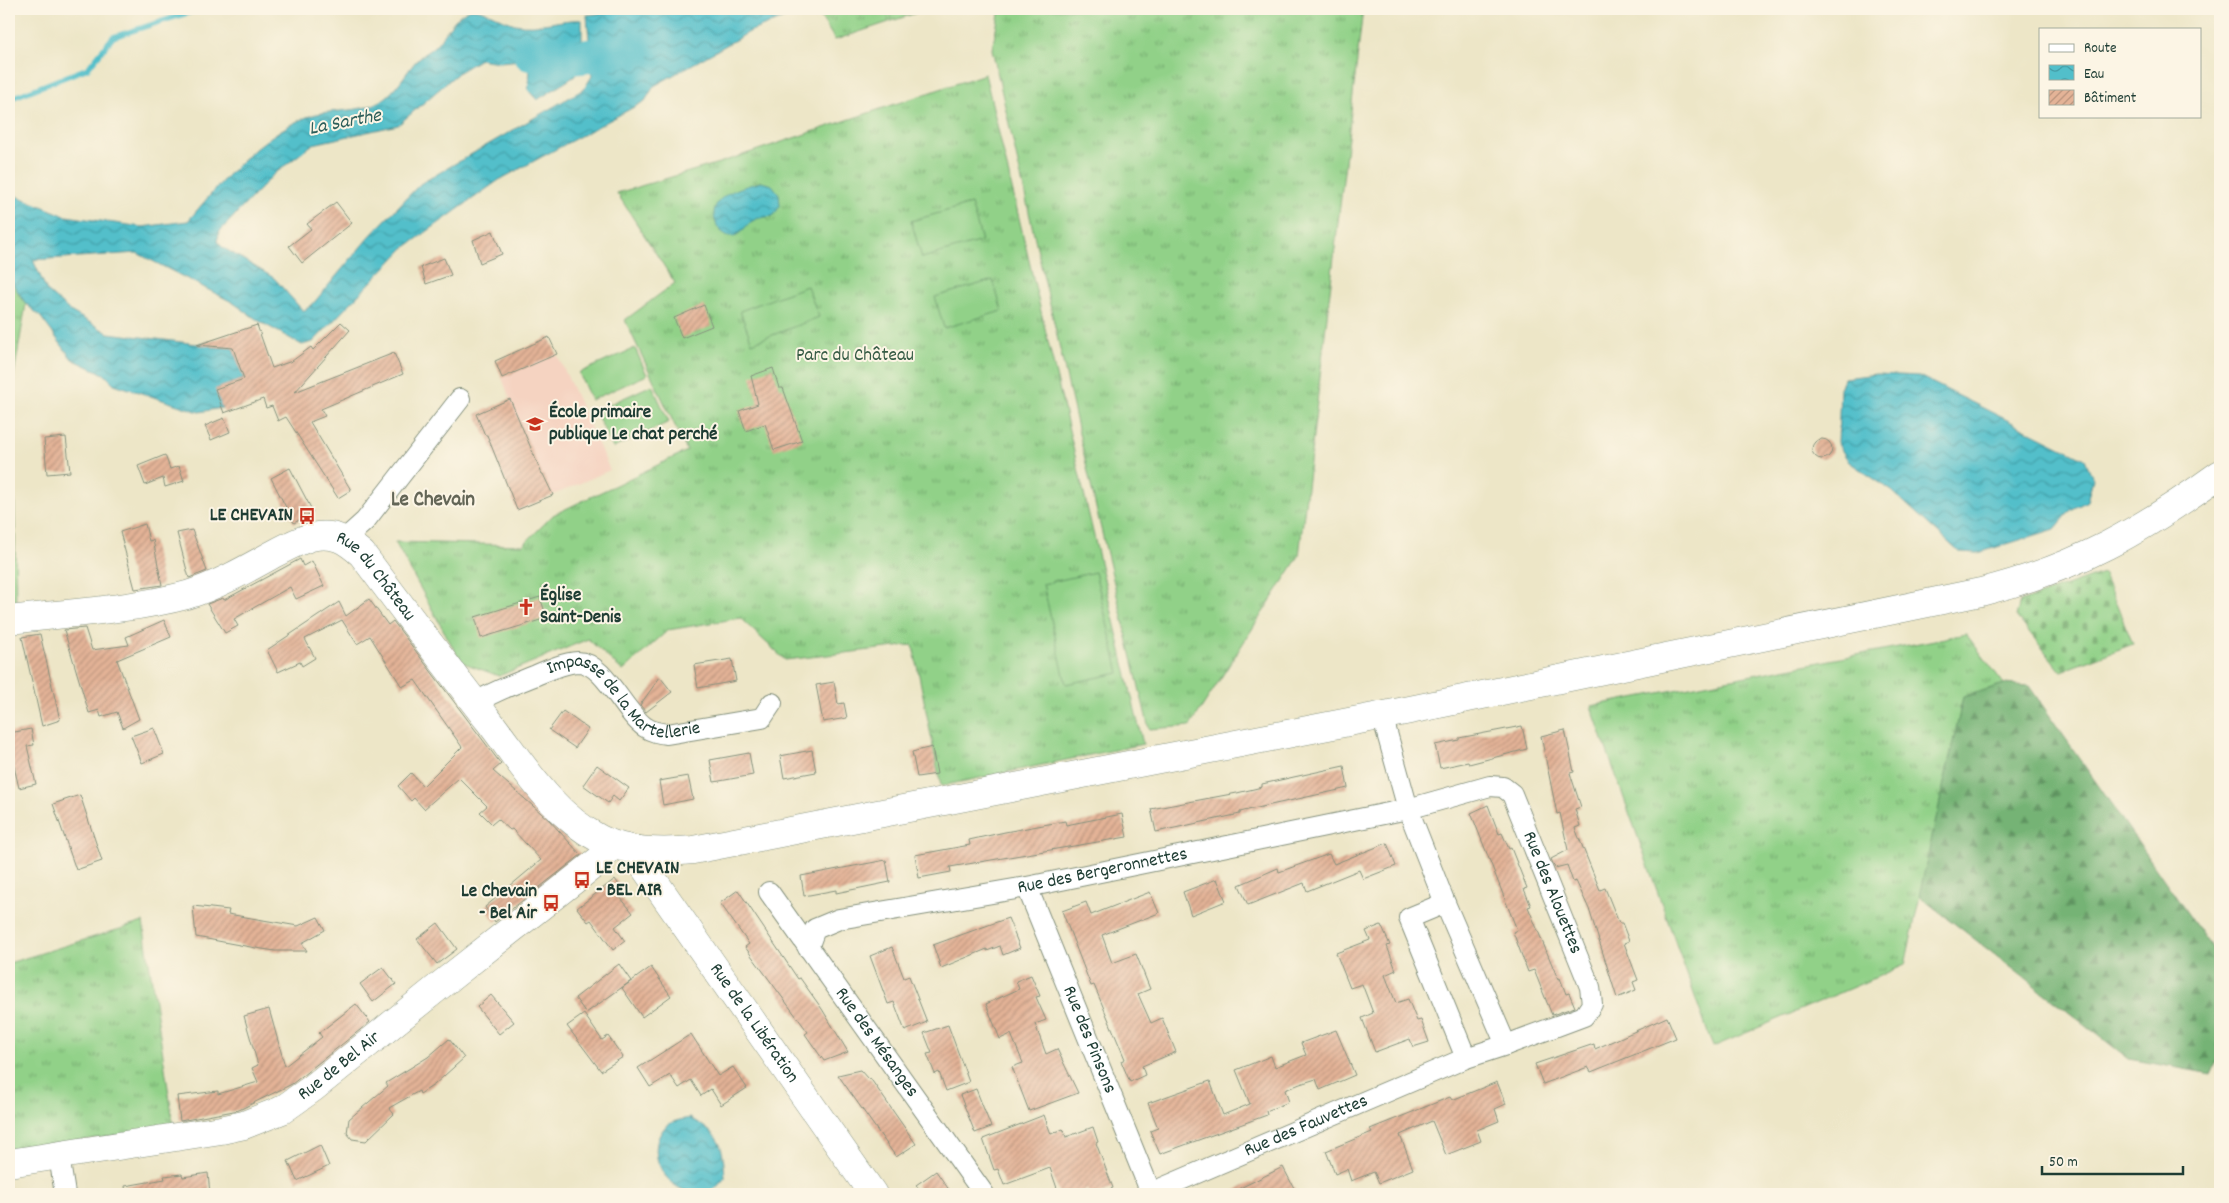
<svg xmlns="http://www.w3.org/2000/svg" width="2229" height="1203" viewBox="0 0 2229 1203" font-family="Dekko,sans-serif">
  <defs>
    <pattern id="grass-tufts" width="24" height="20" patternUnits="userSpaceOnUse" patternTransform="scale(1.25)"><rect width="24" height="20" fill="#91d188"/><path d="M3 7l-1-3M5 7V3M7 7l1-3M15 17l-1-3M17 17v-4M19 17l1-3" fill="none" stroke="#76ab70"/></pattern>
    <pattern id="forest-firs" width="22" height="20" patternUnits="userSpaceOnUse" patternTransform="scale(1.25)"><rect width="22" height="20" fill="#74b374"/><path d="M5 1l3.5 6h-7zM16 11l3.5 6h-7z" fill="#5f9360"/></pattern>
    <pattern id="cemetery-stones" width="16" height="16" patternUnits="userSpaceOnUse" patternTransform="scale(1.25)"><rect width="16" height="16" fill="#91d188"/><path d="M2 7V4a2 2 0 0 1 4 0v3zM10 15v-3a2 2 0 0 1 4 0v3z" fill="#76ab70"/></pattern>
    <pattern id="water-waves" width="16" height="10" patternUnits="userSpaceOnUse" patternTransform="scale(1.25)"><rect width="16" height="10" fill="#52bfca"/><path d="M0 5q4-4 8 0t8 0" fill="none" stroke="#439ca5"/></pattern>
    <pattern id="building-hatch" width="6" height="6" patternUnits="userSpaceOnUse" patternTransform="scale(1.25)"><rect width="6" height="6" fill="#e4b397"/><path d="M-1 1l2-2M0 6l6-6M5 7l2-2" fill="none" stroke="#b8937c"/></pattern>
  </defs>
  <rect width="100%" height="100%" fill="#fcf5e5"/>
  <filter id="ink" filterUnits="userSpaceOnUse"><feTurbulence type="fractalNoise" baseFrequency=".02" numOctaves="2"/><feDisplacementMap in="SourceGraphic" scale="10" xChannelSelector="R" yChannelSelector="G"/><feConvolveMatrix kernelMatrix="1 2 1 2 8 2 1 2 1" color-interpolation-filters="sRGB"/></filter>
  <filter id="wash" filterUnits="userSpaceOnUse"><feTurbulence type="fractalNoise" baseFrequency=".0096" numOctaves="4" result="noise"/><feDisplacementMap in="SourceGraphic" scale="20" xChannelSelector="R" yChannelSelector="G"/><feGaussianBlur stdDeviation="1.12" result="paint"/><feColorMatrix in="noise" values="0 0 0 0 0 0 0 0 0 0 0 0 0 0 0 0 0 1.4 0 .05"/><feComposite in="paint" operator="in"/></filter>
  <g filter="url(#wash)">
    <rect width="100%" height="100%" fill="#ede6c7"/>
    <path fill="#f5d3c1" d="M557 354 610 470 517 511 487 435H485L476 414 510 399 502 378Z"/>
    <path fill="url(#grass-tufts)" stroke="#58875e" d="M827 9H928L835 40 819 14Z
      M1000 9H1363L1299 556 1190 726 1149 729 1097 512 992 49Z
      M985 74 1143 744 941 786 913 645 785 660 740 618 668 630 623 671 588 639 499 676 461 662 395 542 523 545 553 515 687 451 625 320 675 283 617 193 719 163Z
      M9 278 26 304 13 380 16 610 9 611Z
      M1966 634 2004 684 1963 698 1905 965 1713 1047 1591 706Z
      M143 922 174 1128 9 1150V963Z"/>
    <path fill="url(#forest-firs)" stroke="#4a7854" d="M2004 684 2029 686 2220 960V1055L2211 1074 2129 1059 1919 896 1963 697Z"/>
    <path fill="url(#cemetery-stones)" stroke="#58875e" d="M2103 573 2133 644 2061 671 2016 616 2020 602Z"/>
    <path fill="#91d188" stroke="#58875e" d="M971 204 982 241 922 258 911 221Z
      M993 280 1002 311 944 328 935 297Z
      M807 286 819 317 752 343 740 311Z
      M635 348 647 375 591 400 579 373Z
      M652 385 669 422 613 448 595 411Z
      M1095 572 1119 673 1066 684 1043 584Z"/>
    <path fill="url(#water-waves)" stroke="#387e7f" d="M471 9C487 9 500 20 515 24 537 29 563 18 582 20V40L575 41V76L537 100 528 90 530 70 522 60 499 62 480 59 459 72 398 125 313 144 273 175 220 231 217 241 222 247 274 278 303 311 312 305 369 237 420 184 584 89 592 76 587 15 638 9H806L751 31 654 86 645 101 499 180 404 248 313 342 302 345 259 321 232 302 137 253 33 260 47 291 70 311 108 333 197 344 210 341 211 347 233 348 244 379 216 389 222 408 199 412 114 384 104 374 72 359 40 316 26 304 9 278V193L66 216 142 227 188 221C222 181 257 137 307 117 330 108 360 114 381 101 398 90 406 71 419 58 426 52 434 48 439 41 449 29 456 14 471 9Z
      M761 182 772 185 779 194 780 206 773 216C767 217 760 217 754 220 745 224 741 238 729 236 723 234 718 229 716 223 705 196 742 187 761 182Z
      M1877 374 1919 376 2085 459 2093 479 2087 501 2071 510 2055 529 1978 553 1959 552 1892 491 1849 462 1838 444 1840 389 1844 378Z
      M690 1118C721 1136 723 1143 725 1178 721 1182 716 1189 711 1191 674 1203 643 1159 662 1131 668 1121 680 1120 690 1118Z"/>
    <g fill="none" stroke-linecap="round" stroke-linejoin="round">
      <path stroke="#52bfca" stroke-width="5.5" d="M9 99 88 68 113 37 200 9"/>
      <path stroke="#52bfca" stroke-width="34" d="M530 54C567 63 599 55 635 47"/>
    </g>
    <g id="blocks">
      <path fill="url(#building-hatch)" d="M336 202 352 223 302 263 289 246 311 229 307 224Z
        M493 231 502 254 480 263 473 240Z
        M444 258 451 275 426 284 421 267Z
        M704 305 712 326 682 338 674 318Z
        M341 322 350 330 295 392 394 353 403 374 321 409 325 416 310 422 351 490 338 498 286 417 278 421 272 406 266 408 263 399 224 413 215 389 244 379 233 348 197 345 257 325 272 368 292 361 311 347 313 350Z
        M549 337 557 354 502 378 495 361Z
        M773 368 779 388H783L802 441 774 450 765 424 746 431 739 411 758 404 751 376Z
        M510 399 542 474H543L553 495 517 510 487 435H485L476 414Z
        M224 418 230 432 211 440 205 426Z
        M66 437 70 472 47 474 44 439Z
        M1812 449a10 10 0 1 1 20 0a10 10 0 1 1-20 0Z
        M165 455 170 469 179 466 184 481 165 487 163 478 145 485 138 466Z
        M290 468 313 512 294 523 271 478Z
        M145 524 149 541 153 540 162 585 135 589 120 532Z
        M192 530 207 571 189 578 177 533Z
        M300 559 303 566 312 561 324 586 296 599 290 587 234 619 238 626 225 633 207 604 223 598 224 600Z
        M540 597 547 618 481 638 475 617Z
        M369 599 388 625 393 621 501 764 493 771 549 820 581 855 495 922 485 907 541 860 512 829 510 830 498 819 492 824 480 812 487 806 459 778 424 809 414 798 411 801 398 786 411 773 423 786 462 747 415 680 402 687 370 636 357 644 342 620 305 639 315 658 302 666 300 662 278 672 267 650 339 602 346 616Z
        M164 620 171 637 117 660 139 719 123 728 117 712 101 717 99 710 89 713 64 630 85 628 92 650 129 645 126 637Z
        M40 634 60 720 42 726 22 637Z
        M732 659 736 681 698 688 694 665Z
        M660 677 672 692 646 712 640 705Z
        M834 682 838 704 844 703 847 718 823 722 816 685Z
        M563 711 588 729 575 748 549 730Z
        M1522 726 1527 749 1469 764 1468 762 1440 768 1435 745 1459 740V738Z
        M154 728 164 754 142 763 131 736Z
        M31 729 34 745 27 746 36 784 19 788 9 745V733Z
        M1565 730 1574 772 1570 773 1581 807 1575 809 1580 826 1575 828 1600 890 1605 888 1619 923H1622L1629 941 1624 943 1638 980 1633 982 1636 990 1617 998 1589 909 1576 881 1573 882 1567 865 1555 868 1551 859 1568 850 1560 813 1557 814 1541 736Z
        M932 747 937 774 917 777 912 752Z
        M812 750 816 772 784 778 780 756Z
        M749 753 753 775 714 782 710 760Z
        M597 765 629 788 619 801 613 796 608 803 583 785Z
        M1344 766 1348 788 1248 810 1240 812V814L1156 832 1151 809 1237 793 1262 787V784Z
        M688 776 693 799 663 805 659 781Z
        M80 795 102 861 76 870 53 804Z
        M1488 805 1499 834 1502 833 1509 849 1511 848 1527 888 1524 889 1531 906 1528 907 1558 979 1560 978 1566 994 1569 993 1575 1007 1552 1015 1534 970 1528 972 1513 932 1517 930 1471 813Z
        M1122 814 1127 837 950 867 951 872 919 878 915 855 970 845 969 840 1005 832 1065 821 1066 825Z
        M1387 843 1396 866 1363 879 1359 870 1307 891 1304 883 1248 905 1239 885 1278 868 1279 872 1329 854 1334 864Z
        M886 860 890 882 836 893V890L804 896 801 876Z
        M615 879 625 893 620 897 633 913 615 927 625 941 613 950 591 920 588 922 577 908Z
        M1217 879 1226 901 1191 915 1183 892Z
        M738 890 798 979 800 978 822 1009 848 1052 824 1061 805 1034 808 1032 745 947 749 944 720 903Z
        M1150 892 1159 913 1102 935 1112 963 1136 954 1150 989 1138 994 1151 1023 1162 1018 1176 1052 1142 1066 1145 1075 1130 1082 1121 1061 1125 1059 1094 985 1091 986 1062 911 1086 902 1091 915Z
        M193 906 229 910 228 914 298 926 318 917 325 930 302 943 307 951H275L256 948 196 937Z
        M1008 918 1020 948 1003 955 1000 946 987 951V949L941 968 933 945Z
        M438 923 457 949 437 964 417 939Z
        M1381 925 1390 945 1387 946 1396 970 1385 975 1396 1003 1408 999 1417 1021 1421 1020 1429 1042 1413 1047 1410 1039 1375 1052 1362 1018 1373 1013 1367 997 1362 984 1350 988 1336 953 1370 940 1366 931Z
        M892 947 904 978 909 976 927 1022 905 1031 894 1002 888 1004 870 956Z
        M619 964 631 981 586 1013 575 998Z
        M383 967 396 984 373 1002 360 984Z
        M651 967 671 996 642 1017 622 988Z
        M1031 975 1040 996 1036 997 1046 1020 1035 1024 1046 1054 1057 1049 1078 1093 1029 1111 1012 1067 1023 1063 1011 1034 1000 1039 986 1004 1019 989 1016 981Z
        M491 995 514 1022 499 1034 477 1007Z
        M356 1004 370 1022 292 1084 239 1110 180 1121 177 1096 218 1091V1094L258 1082 252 1068 258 1065 244 1016 269 1009 285 1066 322 1037 319 1033Z
        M584 1014 602 1040 608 1036 623 1057 601 1071 567 1026Z
        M1667 1017 1676 1038 1591 1072 1588 1067 1543 1084 1535 1064 1594 1044 1595 1049Z
        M948 1025 969 1082 946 1091 939 1072 935 1074 927 1054 932 1053 924 1033Z
        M1336 1030 1355 1075 1320 1090 1316 1079 1300 1084 1285 1090 1289 1102 1266 1111 1267 1115 1160 1154 1150 1131 1158 1128 1148 1103 1210 1081 1223 1115 1250 1104 1236 1070 1271 1056 1275 1067 1306 1055 1301 1043Z
        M691 1034 718 1076 733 1067 747 1088 721 1105 711 1089 701 1096 691 1080 679 1088 670 1075 650 1087 638 1068Z
        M449 1039 464 1058 434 1085 420 1094 419 1091 389 1108 394 1114 366 1141 352 1139 347 1133 349 1119 388 1086 386 1083 428 1057Z
        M860 1070 868 1079 870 1078 916 1144 896 1157 838 1075Z
        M1497 1082 1506 1104 1495 1109 1499 1121 1477 1130 1481 1141 1446 1155 1432 1121 1400 1135 1413 1169 1379 1183 1374 1172 1351 1181 1347 1169 1335 1174 1326 1151 1372 1132 1370 1129 1450 1097 1452 1100Z
        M976 1089 991 1127 975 1133 960 1095Z
        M1044 1115 1051 1134 1063 1129 1066 1137 1093 1127 1098 1142 1096 1143 1113 1188 1098 1194H1089L1087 1189 1075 1194H1059L1050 1168 1004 1185 998 1169 994 1170 983 1139Z
        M320 1145 329 1166 297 1181 288 1161Z
        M1283 1167 1295 1190 1285 1194H1228Z
        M936 1171 952 1194H923L916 1185Z
        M208 1173 210 1194H126L125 1186 165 1179 164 1176 182 1174 183 1177Z"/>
    </g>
  </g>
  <g filter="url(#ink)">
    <use href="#blocks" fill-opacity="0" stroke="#86927e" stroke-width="1"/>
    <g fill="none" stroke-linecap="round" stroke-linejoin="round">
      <g stroke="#86927e" stroke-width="22">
        <g id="street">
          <path d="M345 539 365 521 460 399"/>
          <path id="s1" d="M475 703C494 691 514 684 534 676 548 670 563 663 578 662 604 662 624 713 645 727 652 732 659 733 667 734L762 718 772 703"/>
          <path id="s2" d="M1027 887 1151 1193"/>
          <path id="s3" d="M769 892 984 1194"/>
          <path d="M1445 903 1409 918 1466 1058"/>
          <path id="s4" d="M808 948 815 929 839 919 1027 887 1408 809 1490 786 1503 787 1512 794 1590 987 1592 1004 1584 1016 1506 1045"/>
          <path d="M59 1156 65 1194"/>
          <path id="s5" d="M1148 1194 1466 1058 1506 1045 1445 903 1408 809 1382 715"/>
        </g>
      </g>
      <g stroke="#86927e" stroke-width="29">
        <g id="secondary">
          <path id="s6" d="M9 620C67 613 130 610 187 595 216 586 243 571 270 556 283 549 297 541 311 537 335 532 346 540 362 554 404 610 446 666 489 721 521 762 551 814 600 839 628 853 662 853 693 850L1405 711 1981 592C2077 568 2141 531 2220 474"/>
          <path id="s7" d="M638 850 645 868 873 1194"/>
          <path id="s8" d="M9 1163 221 1130 244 1125 282 1110 313 1088 437 988 602 858 611 844"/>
        </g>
      </g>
      <use href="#street" stroke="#fff" stroke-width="20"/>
      <use href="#secondary" stroke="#fff" stroke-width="28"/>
    </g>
  </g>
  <defs>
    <g id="school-bare" transform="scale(1.35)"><path d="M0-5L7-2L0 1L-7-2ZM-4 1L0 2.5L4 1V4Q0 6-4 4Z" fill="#c8321e" stroke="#fcf5e5" stroke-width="2.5" paint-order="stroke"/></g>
    <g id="bus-bare" transform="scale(1.35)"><path d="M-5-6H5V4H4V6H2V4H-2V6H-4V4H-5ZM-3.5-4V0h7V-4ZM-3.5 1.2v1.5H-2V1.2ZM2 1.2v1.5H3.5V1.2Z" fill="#c8321e" stroke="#fcf5e5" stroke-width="2.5" paint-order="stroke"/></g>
    <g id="church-bare" transform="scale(1.35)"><path d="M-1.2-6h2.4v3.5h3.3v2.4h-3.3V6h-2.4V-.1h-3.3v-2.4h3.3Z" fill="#c8321e" stroke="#fcf5e5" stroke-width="2.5" paint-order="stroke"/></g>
  </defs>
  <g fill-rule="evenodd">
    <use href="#school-bare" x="535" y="424"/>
    <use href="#bus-bare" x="307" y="516"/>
    <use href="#church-bare" x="526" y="607"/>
    <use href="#bus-bare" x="582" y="880"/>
    <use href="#bus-bare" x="551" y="903"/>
  </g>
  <g text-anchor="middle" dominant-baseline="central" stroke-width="4" stroke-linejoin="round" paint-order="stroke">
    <g font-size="19" fill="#365b45" stroke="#fcf5e5">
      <text x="855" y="356">Parc du Château</text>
    </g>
    <g font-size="19" font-weight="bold" fill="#1f3d34" stroke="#fcf5e5" text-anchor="start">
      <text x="549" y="413">École primaire<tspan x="549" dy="22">publique Le chat perché</tspan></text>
      <text x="293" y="516" text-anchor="end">LE CHEVAIN</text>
      <text x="540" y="596">Église<tspan x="540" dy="22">Saint-Denis</tspan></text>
      <text x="596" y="869">LE CHEVAIN<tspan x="596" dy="22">- BEL AIR</tspan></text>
      <text x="537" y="892" text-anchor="end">Le Chevain<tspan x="537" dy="22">- Bel Air</tspan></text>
    </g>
    <g font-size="19" fill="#1f3d34" stroke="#fcf5e5">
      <text stroke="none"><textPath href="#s6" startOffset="399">Rue du Château</textPath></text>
      <text stroke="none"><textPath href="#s1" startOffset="172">Impasse de la Martellerie</textPath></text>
      <text stroke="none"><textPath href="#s4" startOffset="314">Rue des Bergeronnettes</textPath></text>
      <text stroke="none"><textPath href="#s4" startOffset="842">Rue des Alouettes</textPath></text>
      <text stroke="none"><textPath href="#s7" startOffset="209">Rue de la Libération</textPath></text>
      <text stroke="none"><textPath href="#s2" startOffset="165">Rue des Pinsons</textPath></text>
      <text stroke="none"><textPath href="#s3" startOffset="185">Rue des Mésanges</textPath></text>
      <text stroke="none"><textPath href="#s8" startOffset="351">Rue de Bel Air</textPath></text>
      <text stroke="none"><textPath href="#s5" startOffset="172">Rue des Fauvettes</textPath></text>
    </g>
    <g font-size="20" font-style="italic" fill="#2c5e5a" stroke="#fcf5e5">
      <text transform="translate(345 123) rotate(-11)">La Sarthe</text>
    </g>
    <g font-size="21" font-weight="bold" fill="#646657" stroke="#fcf5e5">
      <text x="433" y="501">Le Chevain</text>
    </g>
  </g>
  <rect width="2229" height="1203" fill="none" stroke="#fcf5e5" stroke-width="30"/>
  <rect x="2039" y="28" width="162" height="90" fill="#fcf5e5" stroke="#a4ab9e"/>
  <rect x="2049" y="44" width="25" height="8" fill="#ffffff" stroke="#a4ab9e"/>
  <text x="2084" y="52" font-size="15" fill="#1f3d34">Route</text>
  <rect x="2049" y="65" width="25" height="15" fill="url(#water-waves)" stroke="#a4ab9e"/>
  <text x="2084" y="78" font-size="15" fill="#1f3d34">Eau</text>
  <rect x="2049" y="90" width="25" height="15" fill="url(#building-hatch)" stroke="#a4ab9e"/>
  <text x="2084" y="102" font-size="15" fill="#1f3d34">Bâtiment</text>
  <path d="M2042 1166v8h141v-8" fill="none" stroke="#1f3d34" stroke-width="2.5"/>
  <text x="2049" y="1166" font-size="15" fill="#1f3d34" stroke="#fcf5e5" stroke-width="4" paint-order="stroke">50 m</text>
</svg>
